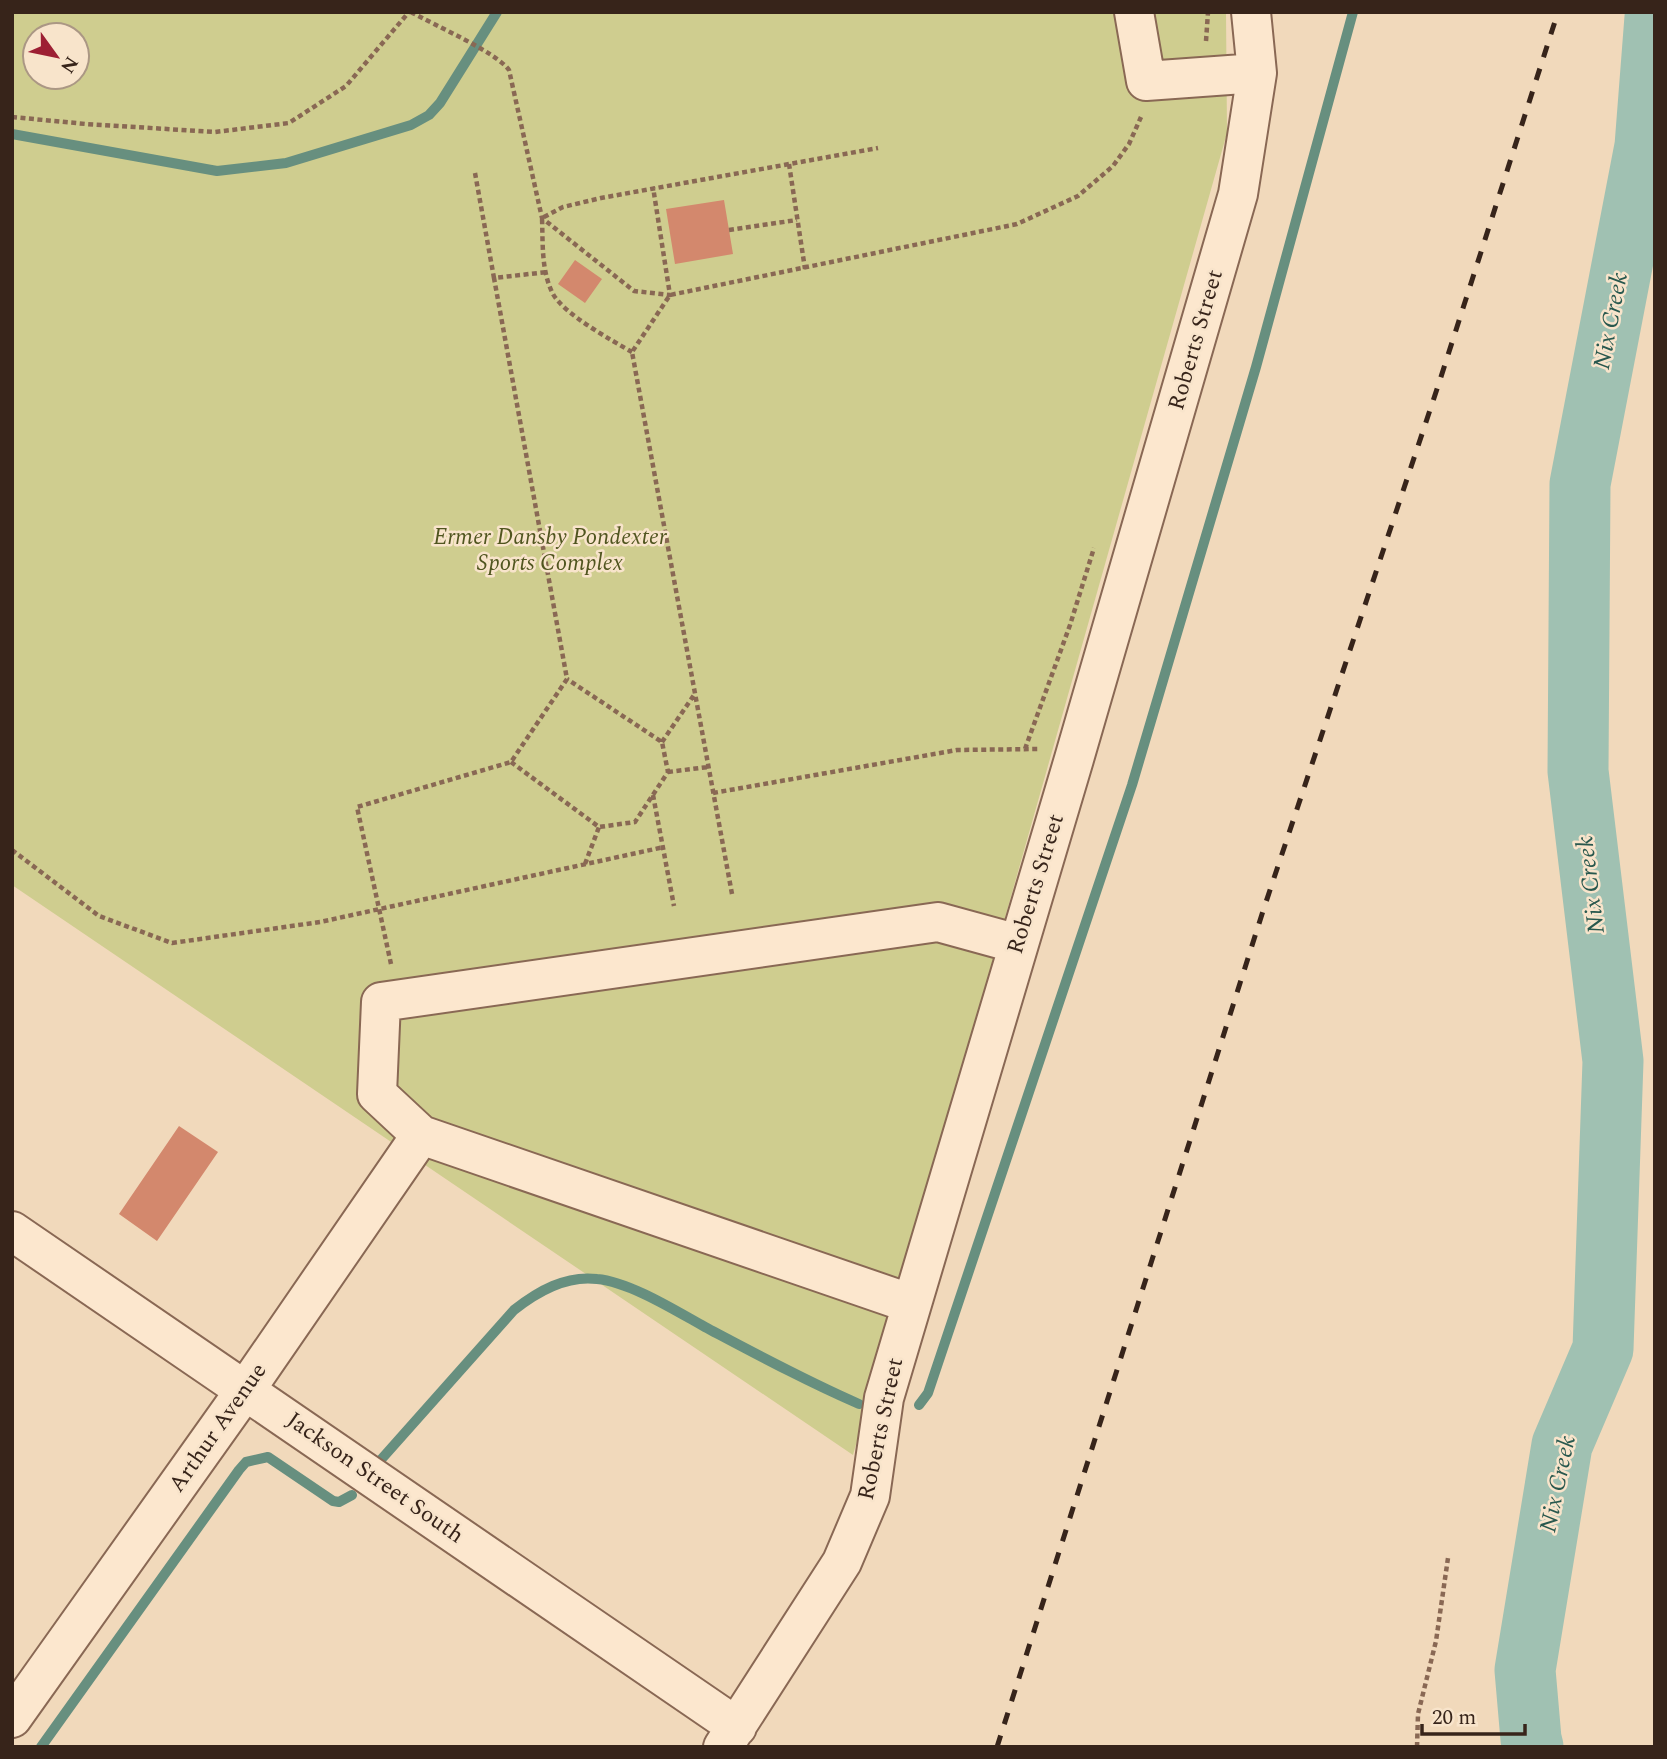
<svg xmlns="http://www.w3.org/2000/svg" width="1667" height="1759" viewBox="0 0 1667 1759" font-family="Spectral,serif">
  <rect width="100%" height="100%" fill="#f1d9bb"/>
  <path fill="#cfcd8f" fill-rule="evenodd" d="M12 12H1226L1227 133 853 1455 12 885ZM35 35H77V77H35Z"/>
  <g fill="none" stroke-linecap="round" stroke-linejoin="round">
    <path stroke="#678f7f" stroke-width="10" d="M12 134 217 171 286 163 411 125 429 115 440 103 497 12
      M919 1405 928 1393 1132 785 1256 367 1353 12
      M378 1463 514 1310C538 1291 566 1275 597 1279 630 1282 676 1311 705 1327 756 1354 806 1381 859 1404
      M41 1747 239 1470 246 1462 268 1457 333 1501 339 1502 352 1495"/>
    <path stroke="#a0c1b2" stroke-width="61" d="M1533 1747 1531 1739 1525 1670 1562 1445 1603 1349 1613 1061 1578 771 1580 484 1645 146 1655 17"/>
  </g>
  <path fill="#d3886d" d="M724 200 733 254 675 264 666 209Z
    M575 260 602 279 585 303 558 284Z
    M179 1126 218 1152 157 1241 119 1214Z"/>
  <g fill="none" stroke-linecap="round" stroke-linejoin="round">
    <g stroke="#896854" stroke-width="42">
      <path id="minor" d="M1134 12 1146 81 1257 73
        M12 1231 737 1727
        M912 1304 421 1135 377 1094 381 1002 938 922 1018 944
        M12 1718 246 1389 421 1135
        M723 1747 842 1562 870 1496 884 1398 1074 759 1238 194 1257 73 1251 12"/>
    </g>
    <path stroke="#896854" stroke-width="4.5" stroke-dasharray="5 3.5" stroke-linecap="butt" d="M411 12C434 25 496 52 509 70L542 218 634 291 670 295 653 187
      M1206 41 1208 12
      M12 117 86 124 215 132 289 123 346 86 409 12
      M789 164 805 269
      M475 173 494 278
      M729 230 797 220
      M632 352C611 340 564 314 553 294 541 271 543 243 542 218L563 207 601 198 878 148
      M662 742 694 695
      M1025 749 1070 625 1094 548
      M511 762 599 827 635 822 668 772 662 742 567 679
      M668 772 708 767
      M713 793 957 750 1038 749
      M653 795 674 906
      M12 850 99 916 172 943 320 922 664 847
      M585 864 599 827
      M732 894 632 352 670 295 1017 224 1078 196 1113 166 1129 144 1141 117
      M391 964 357 807 511 762 567 679 494 278 547 272
      M1417 1747 1418 1714 1436 1641 1448 1558"/>
    <use href="#minor" stroke="#fce7ce" stroke-width="38"/>
    <path stroke="#37241a" stroke-width="5" stroke-dasharray="12 12" stroke-linecap="butt" d="M997 1747 1263 911 1439 383 1558 12"/>
  </g>
  <g text-anchor="middle" dominant-baseline="central" stroke-width="5" stroke-linejoin="round" paint-order="stroke">
    <g font-size="23" fill="#37241a" stroke="#f8e4cb">
      <text transform="translate(1196 340) rotate(-74)">Roberts Street</text>
      <text transform="translate(1036 884) rotate(-73)">Roberts Street</text>
      <text transform="translate(218 1428) rotate(-55)">Arthur Avenue</text>
      <text transform="translate(881 1429) rotate(-78)">Roberts Street</text>
      <text transform="translate(375 1478) rotate(35)">Jackson Street South</text>
    </g>
    <g font-size="23" font-style="italic" fill="#50551f" stroke="#f8e4cb">
      <text x="550" y="537">Ermer Dansby Pondexter<tspan x="550" dy="26">Sports Complex</tspan></text>
    </g>
    <g font-size="24" font-style="italic" fill="#28584e" stroke="#f8e4cb">
      <text transform="translate(1611 321) rotate(-79)">Nix Creek</text>
      <text transform="translate(1591 885) rotate(-97)">Nix Creek</text>
      <text transform="translate(1558 1484) rotate(-78)">Nix Creek</text>
    </g>
  </g>
  <rect width="1667" height="1759" fill="none" stroke="#37241a" stroke-width="28"/>
  <g transform="translate(56 56) rotate(123)"><circle r="33" fill="#f8e4cb" stroke="#ab9784" stroke-width="2"/>
  <path d="M0-5L12 26L0 18L-12 26Z" fill="#9d1f33"/>
  <text y="-10" font-size="19" font-weight="bold" text-anchor="middle" fill="#37241a">N</text>
  </g>
  <path d="M1422 1724v10h103v-10" fill="none" stroke="#37241a" stroke-width="3.5"/>
  <text x="1432" y="1724" font-size="21" fill="#37241a" stroke="#f8e4cb" stroke-width="5" paint-order="stroke">20 m</text>
</svg>
